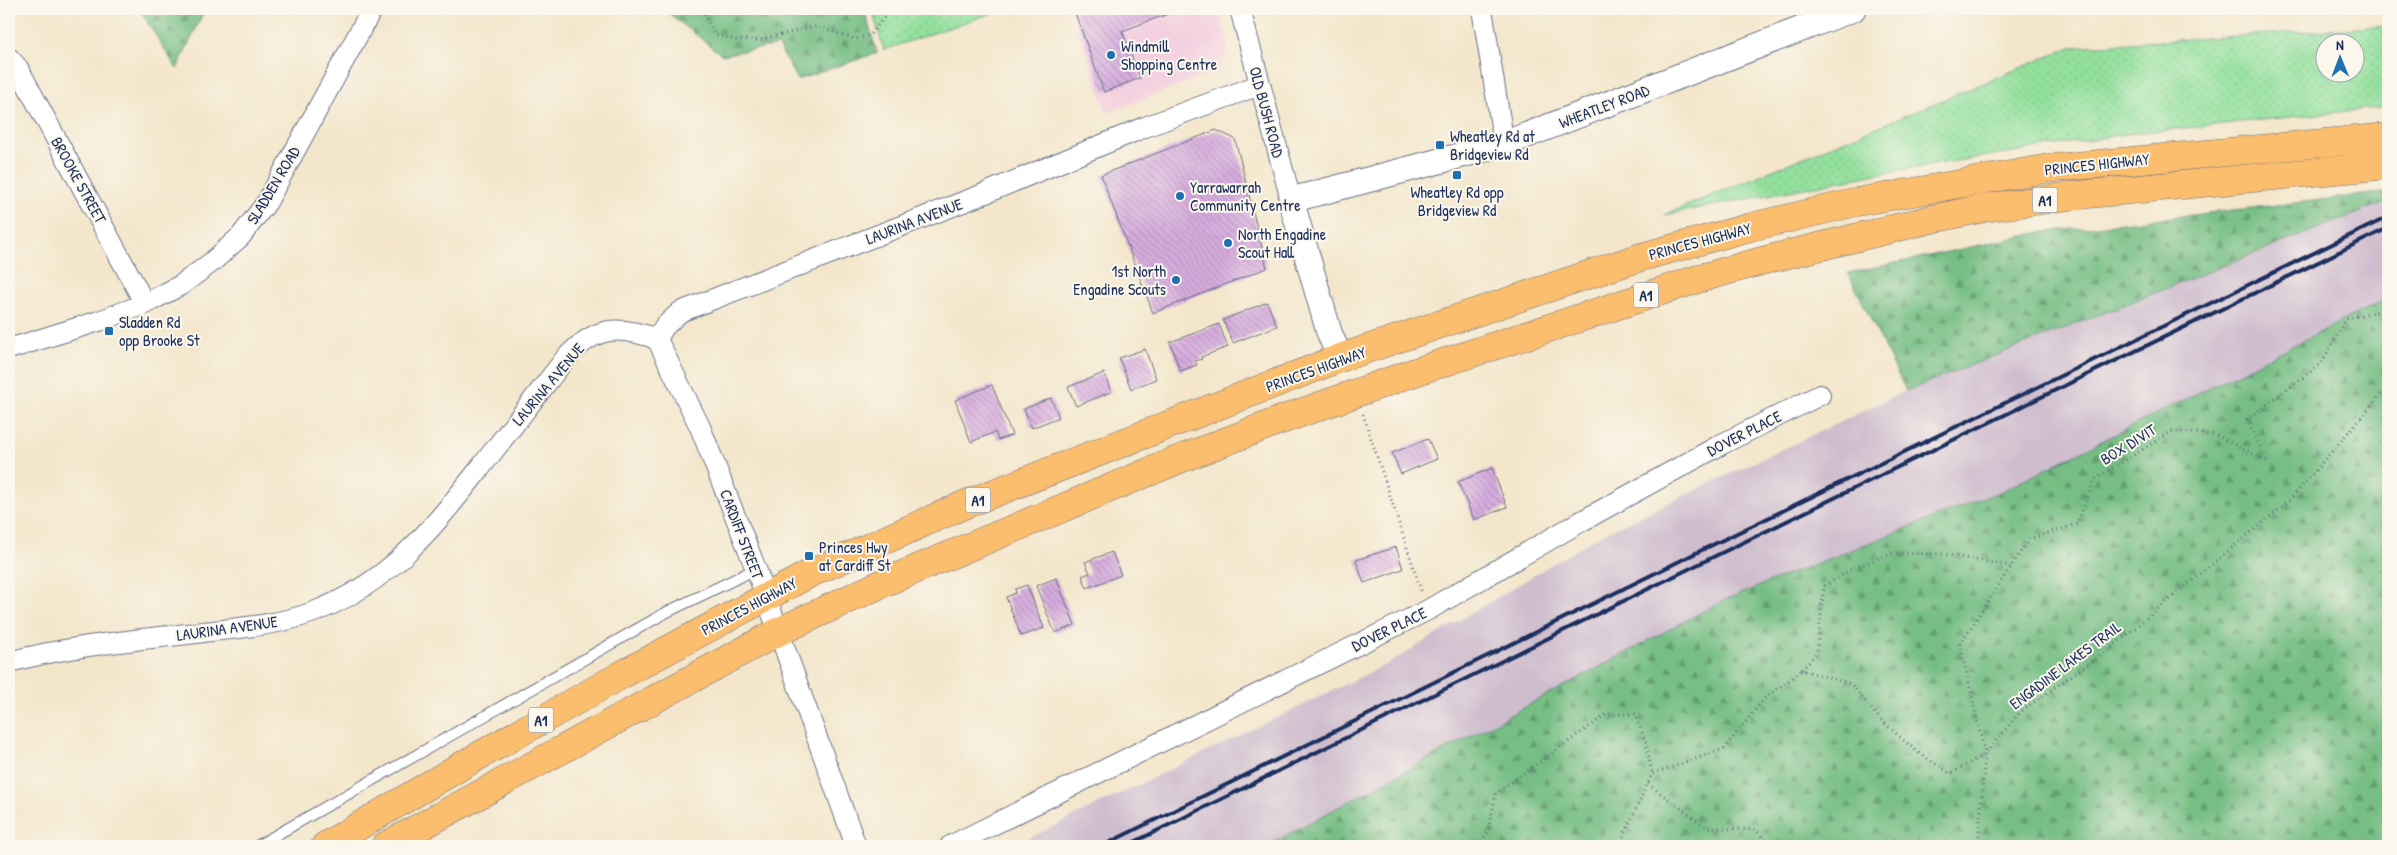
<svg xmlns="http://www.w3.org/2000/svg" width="2397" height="855" viewBox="0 0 2397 855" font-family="'Patrick Hand',sans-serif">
  <defs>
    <pattern id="grass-dots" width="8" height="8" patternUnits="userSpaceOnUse" patternTransform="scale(1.25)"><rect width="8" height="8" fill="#93e09d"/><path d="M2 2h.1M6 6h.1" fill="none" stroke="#7ec08a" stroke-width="1.8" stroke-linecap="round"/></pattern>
    <pattern id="forest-firs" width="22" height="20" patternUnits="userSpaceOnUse" patternTransform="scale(1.25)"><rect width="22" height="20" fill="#76be84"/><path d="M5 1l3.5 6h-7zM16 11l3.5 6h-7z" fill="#609b6f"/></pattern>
    <pattern id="building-back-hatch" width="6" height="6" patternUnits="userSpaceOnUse" patternTransform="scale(1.25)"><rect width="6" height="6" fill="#d8addf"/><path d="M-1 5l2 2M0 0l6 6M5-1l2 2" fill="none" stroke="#ae8db8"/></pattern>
  </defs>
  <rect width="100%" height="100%" fill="#fbf7ec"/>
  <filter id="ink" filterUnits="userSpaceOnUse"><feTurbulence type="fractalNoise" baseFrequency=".02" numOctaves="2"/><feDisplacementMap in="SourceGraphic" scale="10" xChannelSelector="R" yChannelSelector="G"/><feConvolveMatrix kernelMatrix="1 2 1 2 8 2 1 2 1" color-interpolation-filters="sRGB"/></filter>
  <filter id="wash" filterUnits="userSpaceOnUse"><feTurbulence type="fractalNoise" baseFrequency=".0096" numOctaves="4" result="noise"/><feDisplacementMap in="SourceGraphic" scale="20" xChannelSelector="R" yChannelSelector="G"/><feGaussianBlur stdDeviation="1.12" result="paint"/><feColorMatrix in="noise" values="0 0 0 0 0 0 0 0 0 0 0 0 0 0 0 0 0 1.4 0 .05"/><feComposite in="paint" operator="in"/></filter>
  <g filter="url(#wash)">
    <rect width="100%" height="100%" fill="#f3e6cb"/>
    <path fill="#f3cfdf" d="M1070 9H1219L1229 49 1219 70 1107 113Z"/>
    <path fill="#cfbdce" d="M2388 201V298L2004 490 1724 600 1266 846H1013L1391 662 1600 535 1906 391Z"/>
    <path fill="url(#grass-dots)" stroke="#57887e" fill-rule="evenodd" d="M872 9H1004L884 50Z
      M2388 26V107L2126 134 1888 172 1664 215 2071 47ZM2324 42H2354V72H2324Z"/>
    <path fill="url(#forest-firs)" stroke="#487671" d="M139 9H205L177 69Z
      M663 9H864L877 53 797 80 778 45 722 55Z
      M2388 192V201L1906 391 1848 273 2037 233Z
      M2388 298V846H1266L1724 600 2004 490Z"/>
    <g id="blocks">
      <path fill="url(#building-back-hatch)" d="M1086 9H1181L1122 31 1140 78 1104 92 1075 13Z
        M1216 130 1235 139 1267 268 1153 313 1101 175Z
        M1267 302 1277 326 1233 343 1223 320Z
        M1219 324 1228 347 1201 357 1202 359 1195 361 1197 365 1180 371 1170 342Z
        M1145 349 1156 379 1131 389 1119 358Z
        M1104 373 1111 392 1076 406 1068 387Z
        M992 385 1012 435 998 440 995 432 971 442 955 400Z
        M1051 398 1059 417 1032 428 1024 409Z
        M1428 439 1437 459 1401 474 1392 453Z
        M1492 468 1507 507 1474 520 1458 482Z
        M1396 547 1403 569 1364 583 1356 560Z
        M1112 552 1121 575 1087 588 1082 576 1090 573 1085 562Z
        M1056 578 1075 625 1055 633 1036 586Z
        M1027 585 1044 628 1021 636 1006 597 1016 593 1015 589Z"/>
    </g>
  </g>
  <g filter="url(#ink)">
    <use href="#blocks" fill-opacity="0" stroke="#676f84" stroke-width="1"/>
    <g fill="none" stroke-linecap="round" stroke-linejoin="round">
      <g stroke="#676f84" stroke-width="12">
        <path id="service" d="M257 846 667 612 756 569"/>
      </g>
      <g stroke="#676f84" stroke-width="22">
        <path id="minor" d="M1240 9 1291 200
          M1482 9 1504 144
          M9 58 18 68 145 304
          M657 339 700 427 756 569 856 846
          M9 349 99 321 145 304 181 285 212 262 241 236 267 202 372 9
          M9 662C73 645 138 640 203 632 239 628 277 625 311 613 388 585 432 529 481 467 509 431 537 395 565 359 595 326 617 325 657 339L664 327 680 312 981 195 1145 127 1259 85
          M950 846 1428 610 1580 522 1722 444 1820 395"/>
      </g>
      <g stroke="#676f84" stroke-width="27">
        <path id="tertiary" d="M1340 358 1329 332 1291 200 1504 144 1853 9"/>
      </g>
      <g stroke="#676f84" stroke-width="29">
        <path id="trunk" d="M325 846 468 762 623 674 811 573 966 504 1340 358 1641 257 1751 227 1857 202 2044 169 2388 137
          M385 846 778 632 883 583 1180 459 1281 420 1415 372 1701 278 1765 260 1932 219 1984 208 2078 195 2388 165"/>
      </g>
      <path stroke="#676f84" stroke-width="3" stroke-dasharray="1 4" stroke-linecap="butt" d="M705 9 704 13 714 34 736 40H759L817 26 855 39 870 35 891 9
        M1363 414 1422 593
        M1802 670 1817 652 1824 586 1856 567 1893 553 1943 554 2011 566
        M1648 784 1706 827 1756 830 1771 846
        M1479 846 1488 832 1496 793 1607 714H1635L1646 743 1652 774
        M1619 846 1652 774 1724 749 1764 699 1802 670 1851 684 1879 718 1916 751 1951 774 1985 754 2020 712 2113 646 2290 500 2388 386
        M1978 846 1985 754 1960 644 2029 539 2077 524 2095 479 2172 431 2216 435 2268 462 2247 419 2321 364 2346 319 2388 309"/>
      <use href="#service" stroke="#fff" stroke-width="10"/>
      <use href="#minor" stroke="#fff" stroke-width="20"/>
      <use href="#tertiary" stroke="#fff" stroke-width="25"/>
      <use href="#trunk" stroke="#fbbd6e" stroke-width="28"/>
      <path stroke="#1b2f5e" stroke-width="4" d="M1102 846 1702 550 2388 217
        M1126 846 1707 560 2388 228"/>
    </g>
  </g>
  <g fill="#1f6fb2" stroke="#fbf7ec" stroke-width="2">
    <circle cx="1111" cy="55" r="5"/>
    <rect x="1435" y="140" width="10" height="10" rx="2.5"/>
    <rect x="1452" y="170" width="10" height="10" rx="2.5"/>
    <circle cx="1180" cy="196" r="5"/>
    <circle cx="1228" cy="243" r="5"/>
    <circle cx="1176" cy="280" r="5"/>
    <rect x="104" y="326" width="10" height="10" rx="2.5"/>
    <rect x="804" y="551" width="10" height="10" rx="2.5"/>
  </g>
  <g text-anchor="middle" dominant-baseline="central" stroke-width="4" stroke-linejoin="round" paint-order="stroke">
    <g fill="#fbf7ec" stroke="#5e6b89" stroke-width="1">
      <rect x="2032.5" y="187.5" width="25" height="25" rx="4"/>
      <rect x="1633.5" y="282.5" width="25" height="25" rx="4"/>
      <rect x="965.5" y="487.5" width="25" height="25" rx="4"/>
      <rect x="528.5" y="707.5" width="25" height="25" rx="4"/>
    </g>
    <g font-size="15" font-weight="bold" fill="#1b2f5e">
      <text x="2045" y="200">A1</text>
      <text x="1646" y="295">A1</text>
      <text x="978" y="500">A1</text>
      <text x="541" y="720">A1</text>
    </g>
    <g font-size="16" fill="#1b2f5e" stroke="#fbf7ec" text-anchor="start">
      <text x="1121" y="46">Windmill<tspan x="1121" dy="18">Shopping Centre</tspan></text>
      <text x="1450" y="136">Wheatley Rd at<tspan x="1450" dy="18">Bridgeview Rd</tspan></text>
      <text x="1190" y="187">Yarrawarrah<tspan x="1190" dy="18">Community Centre</tspan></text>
      <text x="1457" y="192" text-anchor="middle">Wheatley Rd opp<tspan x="1457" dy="18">Bridgeview Rd</tspan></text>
      <text x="1238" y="234">North Engadine<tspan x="1238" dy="18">Scout Hall</tspan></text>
      <text x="1166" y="271" text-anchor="end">1st North<tspan x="1166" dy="18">Engadine Scouts</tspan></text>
      <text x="119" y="322">Sladden Rd<tspan x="119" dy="18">opp Brooke St</tspan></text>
      <text x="819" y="547">Princes Hwy<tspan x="819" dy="18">at Cardiff St</tspan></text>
    </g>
    <g font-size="16" fill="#1b2f5e" stroke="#fbf7ec">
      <text transform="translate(1604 106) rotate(-21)">WHEATLEY ROAD</text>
      <text transform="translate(1267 112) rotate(75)">OLD BUSH ROAD</text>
      <text transform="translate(2097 164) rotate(-6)">PRINCES HIGHWAY</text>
      <text transform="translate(79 180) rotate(61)">BROOKE STREET</text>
      <text transform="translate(273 185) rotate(-59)">SLADDEN ROAD</text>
      <text transform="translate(914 221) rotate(-21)">LAURINA AVENUE</text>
      <text transform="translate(1700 241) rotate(-15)">PRINCES HIGHWAY</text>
      <text transform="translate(1316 369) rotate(-20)">PRINCES HIGHWAY</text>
      <text transform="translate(548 384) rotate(-50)">LAURINA AVENUE</text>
      <text transform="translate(1744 433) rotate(-27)">DOVER PLACE</text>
      <text transform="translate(2128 444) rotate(-32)">BOX DIVIT</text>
      <text transform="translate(742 534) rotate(69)">CARDIFF STREET</text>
      <text transform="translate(749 606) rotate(-28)">PRINCES HIGHWAY</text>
      <text transform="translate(227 628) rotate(-8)">LAURINA AVENUE</text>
      <text transform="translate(1389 629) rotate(-26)">DOVER PLACE</text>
      <text transform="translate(2065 665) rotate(-37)">ENGADINE LAKES TRAIL</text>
    </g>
  </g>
  <rect width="2397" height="855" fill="none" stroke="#fbf7ec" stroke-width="30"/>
  <g transform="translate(2340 58) rotate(359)"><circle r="24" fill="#fbf7ec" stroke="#a1a7b3"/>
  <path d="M0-4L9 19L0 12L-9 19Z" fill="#1f6fb2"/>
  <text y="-8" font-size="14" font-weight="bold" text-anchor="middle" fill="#1b2f5e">N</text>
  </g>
</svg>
